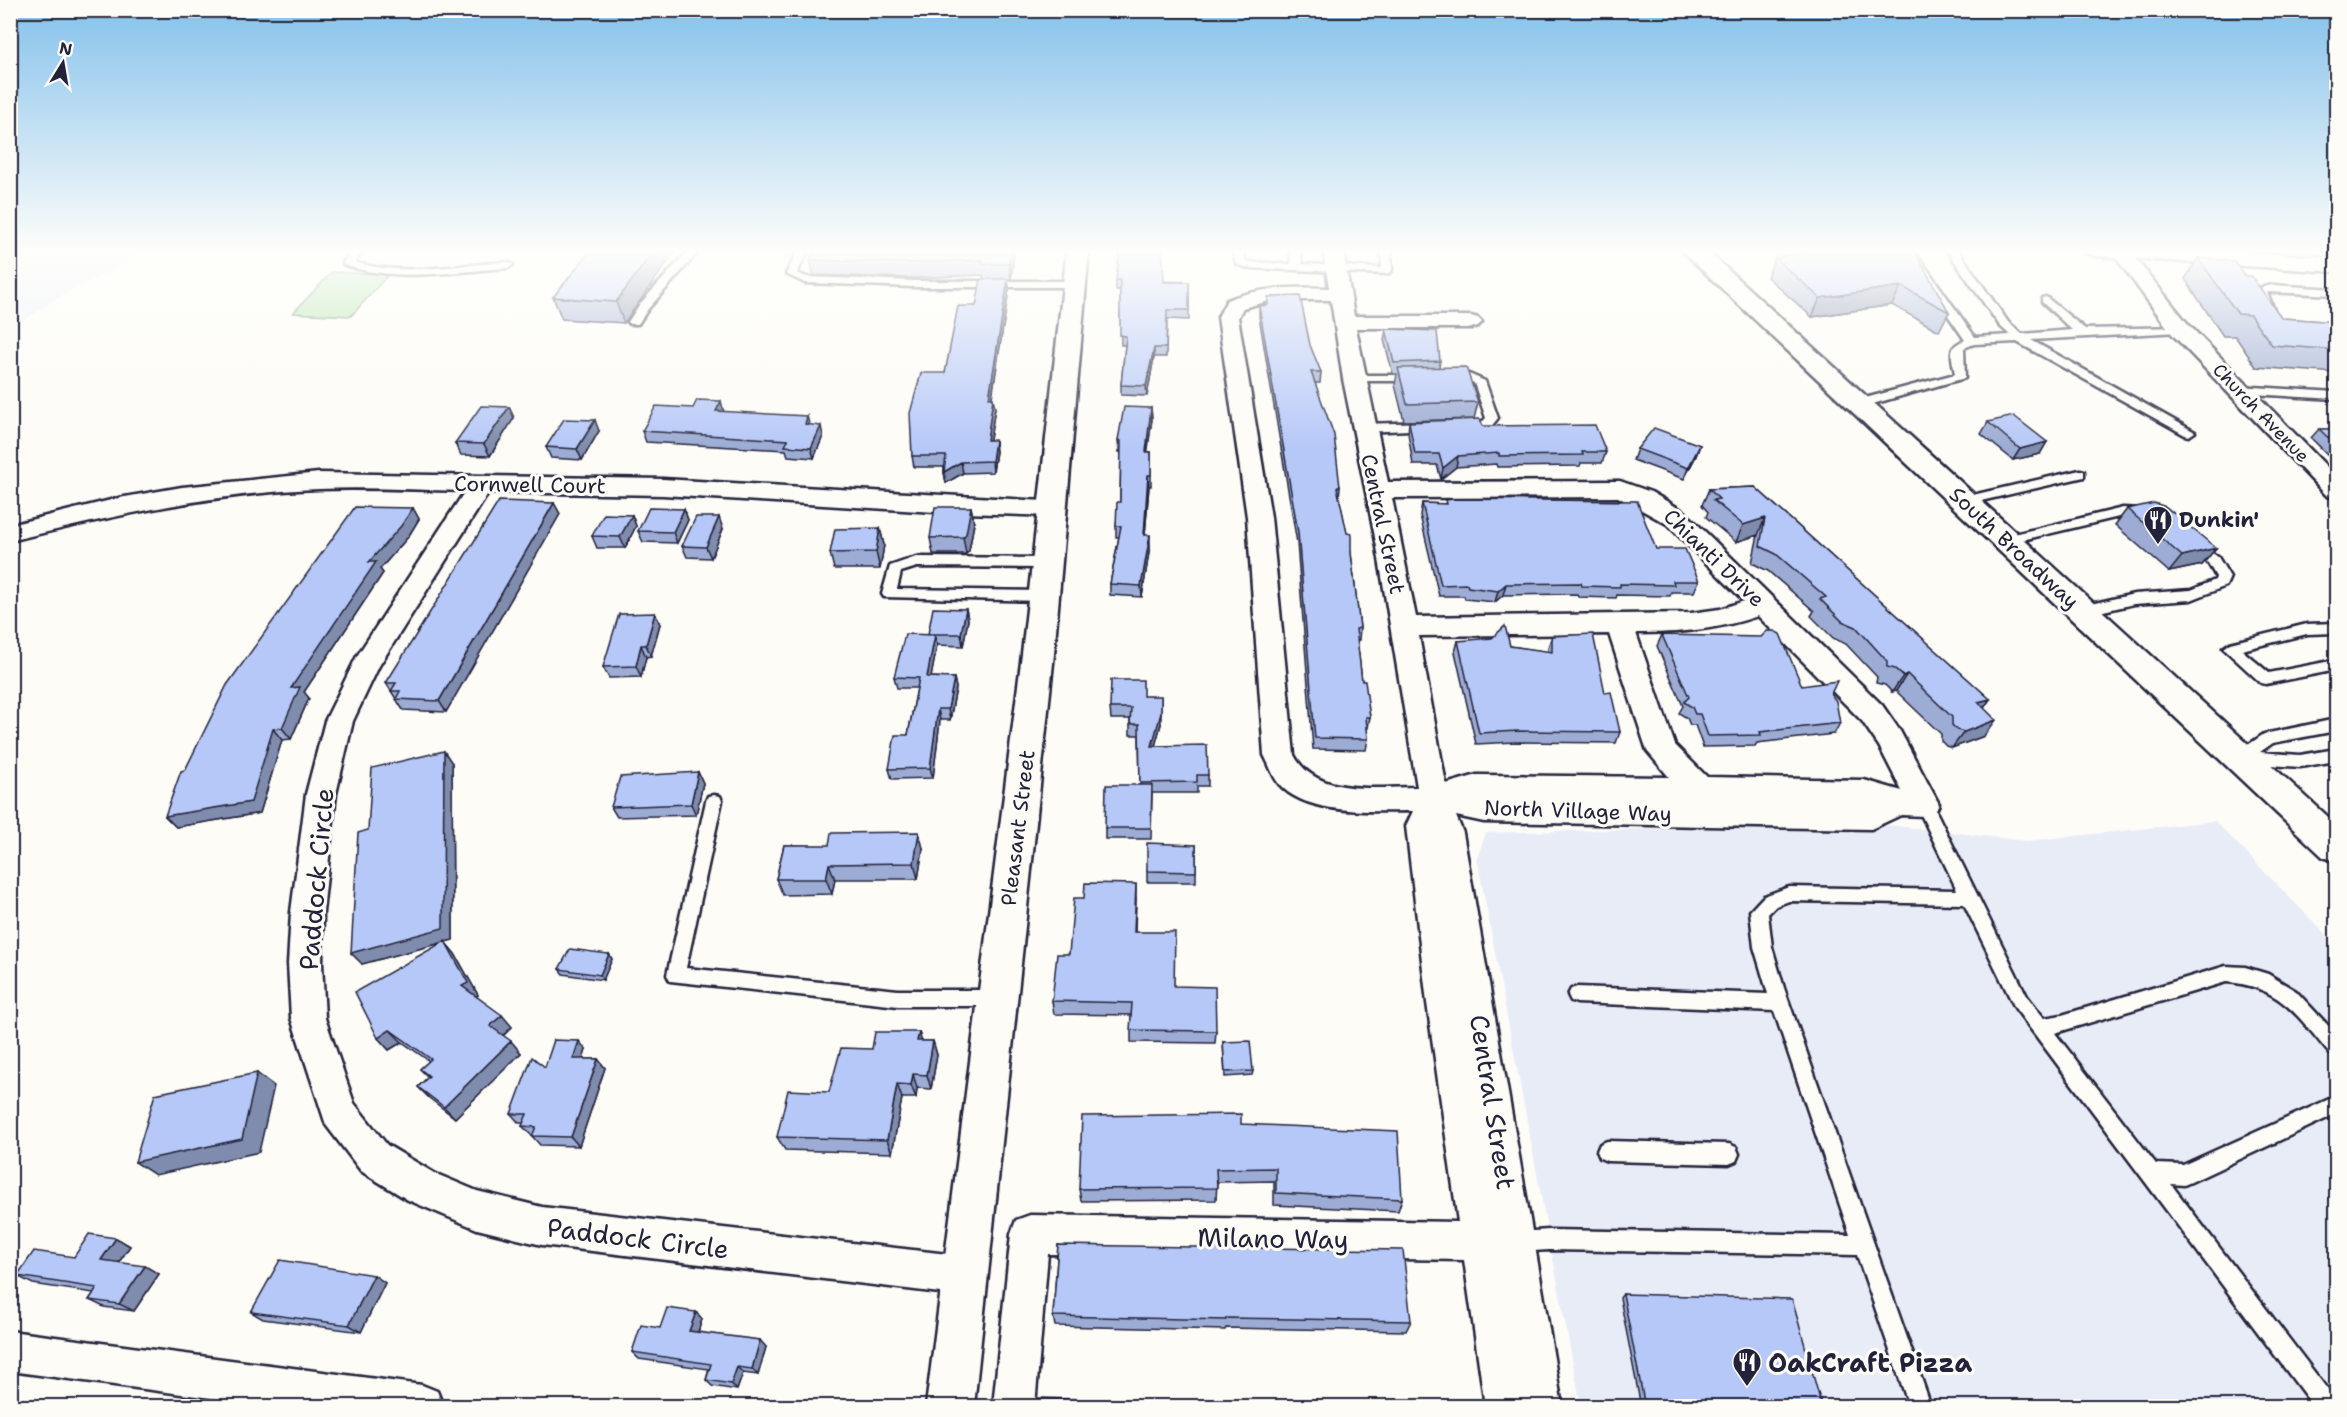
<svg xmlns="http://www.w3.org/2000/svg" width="2347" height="1417" viewBox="0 0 2347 1417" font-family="'Shantell Sans',sans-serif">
  <rect width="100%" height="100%" fill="#fdfcf7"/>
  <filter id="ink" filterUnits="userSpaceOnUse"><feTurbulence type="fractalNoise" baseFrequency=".0167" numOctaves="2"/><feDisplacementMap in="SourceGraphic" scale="12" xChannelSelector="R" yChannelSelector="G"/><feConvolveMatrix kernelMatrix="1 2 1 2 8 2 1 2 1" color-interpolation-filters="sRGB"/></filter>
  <g filter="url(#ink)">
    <path fill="#e8ecf7" d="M11 249H153L62 295 11 329Z
      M2215 821 2336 945V1406H1581L1477 858 1486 833 1870 823 2027 841Z"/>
    <path fill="#a8dfa3" stroke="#65806f" stroke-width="1.5" d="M332 272 388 275 351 316 293 313Z"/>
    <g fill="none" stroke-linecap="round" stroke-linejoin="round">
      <g stroke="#22223b" stroke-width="5">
        <path id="service" d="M354 249H365L355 262C398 277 462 264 508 262L513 265 508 268C455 271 396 283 344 265L343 263Z
          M690 249H701L648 309 638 324H630L628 322 639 305Z
          M799 249H809L797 273 807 277 915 281H1074L1079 284 1074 287H915L805 283 786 274Z
          M1233 249H1243L1245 260 1249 262 1291 264 1290 249H1300L1302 264 1382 268 1381 249H1391L1392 271 1387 274 1248 268 1236 264Z
          M1902 249H1913L1975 337 2010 335 2000 326 1946 249H1957L2008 322 2022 334 2072 330 2042 302V298L2046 297 2085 329 2184 327V331L2180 332 2031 340 2195 432 2189 436 2185 435 2017 342 1974 344 1964 348 1965 378 1862 407H1854V401L1955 374C1952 356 1946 347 1965 340Z
          M2273 285 2336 289V295L2267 292 2274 310 2269 313 2265 312 2256 294 2259 288Z
          M1469 374 1485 381 1498 418 1490 428 1462 430 1456 426 1462 422 1483 421 1486 418 1474 383C1464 379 1451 384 1444 377L1450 374Z
          M1354 375H1417L1423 378 1417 381H1350L1348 379Z
          M2237 386 2336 392V399L2233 393V387Z
          M1429 422 1435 426 1433 429 1363 432 1357 428 1363 424Z
          M2080 470 2084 471V477L1964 505 1958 501 1964 497Z
          M2123 508 2144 509 2151 513 2144 517 2123 516 2006 544 1999 540 2006 536Z
          M2194 540 2218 557 2230 577 2226 586 2191 600 2134 604 2082 616 2077 614 2075 611 2077 608 2082 606 2134 594 2191 590 2215 580 2216 577 2208 563 2187 544Z
          M916 557 1047 558 1054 563 1047 568 917 567 901 572 897 589 1044 591 1051 596 1044 601 884 597 882 594 890 566Z
          M2336 623V633L2307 634 2242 650 2269 673 2336 660V670L2266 684 2261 683 2223 648 2230 643 2307 624Z
          M2336 719V731L2273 743 2260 752 2300 755 2336 749V761L2300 767 2241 763 2236 761 2233 757 2236 753 2264 734Z
          M714 795 720 796 722 801 686 968 898 990H997L1003 992 1006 998 1003 1004 997 1006H898L670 981 667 975 706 801 708 796Z
          M1924 798 1930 799 2027 996 2044 1018 2062 1015 2226 966 2245 967 2268 974 2296 991 2336 1034V1056L2329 1053C2297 1015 2280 986 2226 982L2055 1033 2156 1164 2183 1165 2336 1096V1114L2191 1182 2184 1185 2171 1184 2334 1398 2336 1406H2313L2015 1008 1964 904 1789 901 1776 906 1768 914 1772 947 1784 988 1931 1406H1909L1857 1255 1549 1250 1517 1252 1510 1249 1507 1242 1510 1235 1517 1232 1549 1230 1850 1235 1774 1011 1577 1003 1571 1001 1568 995 1571 989 1577 987 1768 994 1754 947 1750 911 1764 896 1789 887 1957 890 1916 804 1918 799Z
          M1607 1141 1729 1144 1736 1147 1739 1154 1736 1161 1729 1164 1607 1161 1600 1158 1597 1151 1600 1144Z"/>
      </g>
      <g stroke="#22223b" stroke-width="5">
        <path id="minor" d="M1323 249H1343L1354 316H1471L1478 318 1482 322 1478 326 1471 328H1356L1388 482 1620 481 1651 492 1685 512 1882 705 1900 731 1939 804 1935 813 1924 816 1901 815 1871 829 1484 822 1456 816 1463 833 1532 1231 1536 1242 1535 1246 1562 1406H1485L1464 1260 1048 1254 1035 1406H993L1011 1234 1016 1220 1030 1215 1458 1222 1427 1003 1406 826 1413 811C1375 811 1307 816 1279 784 1273 777 1269 764 1264 755L1247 517 1218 317 1227 300C1260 287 1293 287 1329 288ZM1273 300H1331L1343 379 1377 547 1417 787C1376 787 1316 797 1294 755L1271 517 1238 317 1243 308ZM1618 497 1667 524 1744 601 1720 609 1691 613 1416 617 1392 498ZM1758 616 1862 721 1879 746 1902 791 1864 780 1707 777 1675 745 1636 633C1679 633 1717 630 1758 616ZM1609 634 1647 751 1669 777 1477 775 1446 784 1419 636Z
          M2110 249H2128L2188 324 2336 476V498L2327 496 2172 334Z
          M319 473 663 479 1062 502 1065 508 1062 514 1053 516 935 512 663 495 489 492 379 666 353 721 336 794 323 912 322 964 325 1018 354 1103 387 1145 434 1173 477 1191 542 1207 965 1256 979 1262 985 1276 979 1290 965 1296 542 1245 477 1229 408 1200 361 1171 326 1125 291 1018 288 964 291 912 306 794 325 721 357 656 465 491C417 490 368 487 319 489 214 493 112 516 10 541V525L119 498 182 487Z
          M10 1331 422 1385 437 1391 443 1406H270L10 1371Z"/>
      </g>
      <g stroke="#22223b" stroke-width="5">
        <path id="secondary" d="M1067 249H1089L1054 654 974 1406H926L1022 654Z
          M2084 249H2205L2336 258V272L2095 256 2087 254Z"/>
      </g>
      <g stroke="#22223b" stroke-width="5">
        <path id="primary" d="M1680 249H1705L2336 824V861L2323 857Z"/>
      </g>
      <use href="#service" fill="#fdfcf7" fill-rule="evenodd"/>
      <use href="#minor" fill="#fdfcf7" fill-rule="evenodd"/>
      <use href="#secondary" fill="#fdfcf7" fill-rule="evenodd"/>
      <use href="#primary" fill="#fdfcf7" fill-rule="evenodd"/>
    </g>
    <path fill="#9dacd4" stroke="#22223b" stroke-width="1.5" d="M1913 249 1949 312 1939 331 1892 305 1812 317 1767 277 1775 258Z
      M1014 254 1011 279H1008L1009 289 992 398 995 408 990 440 996 451 993 472 963 473 946 483 944 472V467H914L912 456 945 373 976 306 984 279 983 275 910 278 814 275 810 260Z
      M2198 258 2245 276 2282 318 2337 322V373L2256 367 2235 336H2223L2185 279Z
      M1116 280 1189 282V320L1167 319 1166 357H1154L1147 396 1121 395V385L1125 345H1121L1120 290H1116Z
      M553 297 637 304 624 323 562 319Z
      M1259 306 1321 372 1320 383H1315L1340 487 1339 497 1351 553 1360 628 1359 640H1357L1362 681 1370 717 1368 728H1367L1368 739 1366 750 1313 749 1297 543 1259 317Z
      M1386 329 1440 361 1439 367 1478 402 1474 419 1404 421 1395 385 1397 374H1393L1384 340Z
      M509 407 514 418 490 456 461 455 455 443Z
      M1151 408 1152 419 1147 452H1151V486H1149L1145 535 1150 546 1142 597 1110 595V584L1119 537H1116V526L1120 502 1121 452H1119L1118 440Z
      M724 412 809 425 823 436 814 458 788 456 786 450 646 442 642 431Z
      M1409 422 1483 426 1606 452 1602 463H1581L1580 466 1497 467 1496 464 1456 467 1441 479 1437 465H1413L1408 433Z
      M1988 422 2040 454 2013 460 1981 434Z
      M2319 429H2337V460H2333L2311 438Z
      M599 431 582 460 551 458 546 447Z
      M1700 445 1696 456 1684 479 1633 460 1637 449Z
      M1755 487 1990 699 1984 708V736L1952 748 1946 746 1941 741V734L1896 691 1892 692 1885 685 1876 683 1877 677 1846 644 1833 638 1811 616 1814 611 1768 571 1752 563 1758 535 1736 542 1706 517 1708 512 1702 505 1709 489Z
      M1446 500 1656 549 1699 581 1694 592H1671L1670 596 1617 595 1616 598 1578 597 1577 594 1503 595 1495 602 1465 599 1464 596H1439L1420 515 1422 503 1445 504Z
      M554 503 560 514 446 712 403 710 386 683Z
      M971 507 974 523 969 551 966 554H933L930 538Z
      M413 508 419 519 408 537 380 569 383 573 304 692 309 698 291 739 282 740 260 813 176 827 165 816 185 770Z
      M684 509 688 520 677 543 643 542 638 531Z
      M2127 509 2216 548 2202 565 2169 572 2115 525Z
      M632 515 636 526 625 548H597L592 536Z
      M880 528 884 545 880 569H834L830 553Z
      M723 529 711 558 687 557 682 546Z
      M966 609 968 620 963 646 937 645 931 677 954 678 956 688 950 720H940L933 778 892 779 889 769 908 735 917 688H897L894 677 928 634Z
      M655 613 660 624 651 656 646 657 641 677 609 678 603 667Z
      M1662 635 1802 686 1831 694 1840 723 1834 734 1757 743 1755 746 1703 747 1695 725H1690L1687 718 1679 713 1683 706 1657 646Z
      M1552 636 1605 693 1620 732 1616 743 1516 742 1476 744 1455 652 1458 641 1510 646 1548 652V647Z
      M1143 696 1161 724 1155 746 1208 775V786H1197V793H1152L1151 839H1105V828L1140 785 1139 735H1130V719H1111L1110 708Z
      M452 763 453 940 445 942 455 954 478 995 476 996 512 1027 503 1036 521 1053 455 1118 429 1098 418 1087 428 1077 420 1069 429 1061 402 1042 389 1050 378 1038 444 942 362 964 368 830Z
      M698 772 703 783 696 815 617 817 611 807Z
      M784 845 923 848 918 879H835L832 894 783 895 776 879Z
      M1196 845V882H1147V871Z
      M1136 898 1135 932 1174 986 1216 1031 1215 1043 1131 1042V1015L1054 1014 1052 1001 1069 954Z
      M609 954 612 959 603 980 563 974 559 969Z
      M919 1032 921 1041H933L937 1055 931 1089 917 1088 916 1098H902L892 1153 785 1150 777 1137 829 1092 872 1049Z
      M1223 1042 1253 1071 1252 1075 1225 1077Z
      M586 1050 583 1059H598L605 1068 579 1146 540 1145 532 1136V1135H531L522 1126 524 1123H519L511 1114 545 1067Z
      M1241 1124 1402 1199 1398 1211 1274 1205V1181L1217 1182 1216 1200 1081 1201 1079 1189Z
      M116 1238 130 1246 119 1262 159 1274 134 1311 104 1307 89 1300 94 1293 33 1284 17 1276 74 1257Z
      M1058 1245 1411 1321 1406 1331 1226 1328 1225 1330 1055 1326 1053 1316Z
      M374 1275 385 1283 361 1332 263 1319 251 1312Z
      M1623 1294 1822 1407H1641L1620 1298Z
      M696 1312 702 1319 698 1332 766 1347 758 1375 743 1373 737 1390 712 1386 706 1380 709 1369 639 1359 632 1352 660 1328Z"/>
    <path fill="#7f8cad" stroke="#22223b" stroke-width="1.5" d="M655 249H677L624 323 616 302Z
      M1011 249H1014V254L1011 279 1009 264Z
      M1008 279 1009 289 990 408 989 398Z
      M1901 286 1892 305 1812 317 1820 298Z
      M1154 348V357L1147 396 1146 386Z
      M993 398 995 408 988 451 987 440Z
      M721 401 724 412 716 411Z
      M509 407 514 418 490 456 484 444Z
      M1151 408 1152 419 1146 464V452Z
      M807 416 810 427 805 424Z
      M595 420 599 431 582 460 577 449Z
      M821 426 823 436 814 458 811 448Z
      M995 440 996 451 993 472 992 461Z
      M2047 442 2040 454 2013 460 2020 449Z
      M1700 445 1696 456 1684 479 1688 468Z
      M1458 456 1456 467 1441 479 1443 468Z
      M961 462 963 473 946 483 944 472Z
      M1148 475 1149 486 1144 547V535Z
      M554 503 560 514 446 712 439 701Z
      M971 507 974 523 969 551 966 554 963 537Z
      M413 508 419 519 408 537 380 569 383 573 304 692 309 698 291 739 282 728 291 688 369 562Z
      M684 509 688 520 677 543 673 532Z
      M632 515 636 526 625 548 620 537Z
      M719 517 723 529 711 558 706 547Z
      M1765 518 1758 535 1736 542 1743 525Z
      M880 528 884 545 880 569 876 552Z
      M1150 535V546L1142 597 1141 586Z
      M2216 548 2202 565 2169 572 2182 556Z
      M1506 584 1503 595 1495 602 1498 591Z
      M966 609 968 620 963 646 961 634Z
      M655 613 660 624 651 656 646 645Z
      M935 635 937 645 929 688 927 677Z
      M641 645 646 657 641 677 636 666Z
      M1907 674 1896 691 1892 692 1903 676Z
      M954 678 956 688 950 720 948 709Z
      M1161 696V724L1152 757V746Z
      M1990 699 1978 716V702Z
      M938 709 940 720 933 778 930 768Z
      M1996 720 1984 736 1952 748 1964 732Z
      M273 729 282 740 260 813 176 827 165 816Z
      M444 751 452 763 453 940 445 942 455 954 478 995 472 999 462 986 445 942 362 964 351 953Z
      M698 772 703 783 696 815 691 804Z
      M919 832 923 848 918 879 914 863Z
      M829 864 835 879 832 894 826 879Z
      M1136 884V898L1134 946V932Z
      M609 954 612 959 603 980 600 975Z
      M502 1015 512 1027 500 1038 490 1026Z
      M390 1030 402 1042 389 1050 378 1038Z
      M919 1032 923 1046 917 1041Z
      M511 1041 521 1053 455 1118 444 1107Z
      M579 1041 586 1050 580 1068 573 1059Z
      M933 1041 937 1055 931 1089 927 1075Z
      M598 1059 605 1068 579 1146 571 1137Z
      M257 1073 274 1086 259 1152 155 1175 135 1162Z
      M913 1074 917 1088 916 1098 911 1085Z
      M897 1084 902 1098 892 1153 887 1140Z
      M116 1238 130 1246 115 1268 101 1260Z
      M145 1266 159 1274 134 1311 119 1304Z
      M374 1275 385 1283 361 1332 349 1325Z
      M696 1312 702 1319 696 1338 689 1331Z
      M760 1340 766 1347 758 1375 752 1369Z
      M737 1367 743 1373 737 1390 731 1384Z"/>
    <path fill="#b6c8f7" stroke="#22223b" stroke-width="1.5" d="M592 249H655L616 302 553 297Z
      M815 249H1011L1009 264H982L983 260 907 263 810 260Z
      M1120 249H1162L1164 282H1189V310H1167L1166 348H1154L1146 386 1121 385 1126 336 1120 335V280H1116Z
      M1814 249H1913L1949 312 1901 286 1820 298 1775 258Z
      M2198 258 2234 261 2245 276H2251L2282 318 2337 322V350L2272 345 2250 315 2238 314Z
      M981 279H1008L989 398H993L987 440H995L992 461 961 462 944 472 946 456H912L910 413 921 373H945L958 306H976Z
      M1300 296 1310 345 1321 372H1311L1334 435 1340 487H1337L1347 533 1351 534V553L1360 628 1356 629 1362 681H1365L1370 717H1366L1368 739 1315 738 1298 532 1259 306 1268 305V297Z
      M1386 329 1437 331 1440 361 1394 363Z
      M1466 367 1478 402 1407 404 1398 368Z
      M697 400 721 401 716 411 807 416 805 424 821 426 811 448 785 446 788 440 642 431 656 406 693 408Z
      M481 406 509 407 484 444 455 443Z
      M1124 407 1151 408 1146 452H1151V475H1148L1144 535H1150L1141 586 1110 584 1121 526H1116L1117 502H1120L1121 441 1118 440Z
      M2014 416 2047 442 2020 449 1988 422Z
      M564 419 595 420 577 449 546 447Z
      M1480 419 1483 426 1595 425 1606 452H1582L1583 455 1499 456V453L1458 456 1443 468 1439 454H1415L1409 422Z
      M1654 428 1700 445 1688 468 1637 449Z
      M2319 429H2337V446Z
      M1755 487 1990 699 1978 702 1996 720 1964 732 1957 730 1952 725V717L1907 674 1903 676 1895 669 1887 667V661L1856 627 1842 621 1820 599 1826 597 1776 554 1760 546 1765 518 1743 525 1713 500 1719 499 1709 489Z
      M1453 499 1637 501 1656 549H1685L1699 581H1673L1674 585 1620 584V587L1582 586 1581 583 1506 584 1498 591 1468 587 1467 584 1441 585 1422 503 1447 504 1446 500Z
      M499 501 554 503 439 701 396 699 400 691H391L396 683H386Z
      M2154 503 2166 507 2216 548 2182 556 2127 509Z
      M355 507 413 508 401 526 369 562H376L291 688 300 687 282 728 273 729 251 802 165 816 181 771 185 770 227 685Z
      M935 507H971L966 534 963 537 930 538Z
      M649 508 684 509 673 532 638 531Z
      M604 514 632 515 620 537 592 536Z
      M696 517H719L706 547 682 546Z
      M880 528 876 552 830 553 835 529Z
      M933 608 966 609 961 634H928Z
      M655 613 646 645H641L636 666 603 667 619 614Z
      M1505 626 1510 646 1552 652V636L1593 634 1605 693 1611 692 1620 732 1519 731 1479 733 1458 641 1492 638Z
      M1767 631H1774L1780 634 1802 686 1837 681 1831 694 1836 701 1840 723 1760 732 1761 735 1708 736 1700 714H1695L1692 707 1684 702 1689 697 1662 635 1761 637Z
      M905 634 935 635 927 677 954 678 948 709H938L930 768 889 769 895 735H908L919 678 894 677Z
      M1111 680H1143V696H1161V713L1152 746 1207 745 1208 775H1197V782L1140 783 1139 724H1130L1131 708H1110Z
      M444 751 443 928 351 953 358 833 368 830 372 768Z
      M698 772 691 804 611 807 620 777Z
      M1106 785H1152L1151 828H1105Z
      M919 832 914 863 829 864 826 879H776L784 845H829L831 833Z
      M1147 843 1196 845V872L1147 871Z
      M1085 883 1136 884 1134 932H1175L1174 986 1215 987 1216 1031 1130 1030 1132 1003 1052 1001 1057 954H1069L1074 898H1084Z
      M445 941 468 983 462 986 502 1015 490 1026 511 1041 444 1107 418 1087 429 1076 420 1069 431 1059 390 1030 378 1038 355 992Z
      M570 949 609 954 600 975 559 969Z
      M875 1032H919L917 1041H933L927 1075 913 1074 911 1085 897 1084 887 1140 777 1137 788 1090 829 1092 841 1048 872 1049Z
      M554 1040 579 1041 573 1059H598L571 1137 532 1136 536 1127 522 1126 527 1114H511L532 1057 545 1067Z
      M1250 1041 1253 1071 1225 1072 1223 1042Z
      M257 1073 242 1139 135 1162 155 1094Z
      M1241 1114V1124L1398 1131 1402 1199 1276 1193V1168L1216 1169 1217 1188 1079 1189 1082 1116Z
      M89 1234 116 1238 101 1260 145 1266 119 1304 89 1300 97 1288 17 1276 34 1251 74 1257Z
      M1058 1245 1403 1250 1411 1321 1226 1318V1320L1053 1316Z
      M280 1260 374 1275 349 1325 251 1312Z
      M1623 1294 1792 1299 1822 1407H1645Z
      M667 1308 696 1312 689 1331 760 1340 752 1369 737 1367 731 1384 706 1380 711 1364 632 1352 641 1325 660 1328Z
      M1039 1398 1225 1404V1407H1039Z
      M72 1403 97 1406 70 1407Z"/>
  </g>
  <linearGradient id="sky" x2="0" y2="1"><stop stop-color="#84c1eb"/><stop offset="0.56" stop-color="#fefefb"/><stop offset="1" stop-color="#fefefb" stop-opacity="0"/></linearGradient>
  <rect width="2347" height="448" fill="url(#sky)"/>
  <defs>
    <g id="restaurant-pin" transform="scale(1.5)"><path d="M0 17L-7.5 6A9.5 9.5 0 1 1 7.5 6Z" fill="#22223b" stroke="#fdfcf7"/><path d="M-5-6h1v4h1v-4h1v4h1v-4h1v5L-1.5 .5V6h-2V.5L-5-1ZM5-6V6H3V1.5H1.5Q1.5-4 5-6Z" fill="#fff"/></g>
  </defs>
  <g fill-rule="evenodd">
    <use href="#restaurant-pin" x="2158" y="520"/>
    <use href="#restaurant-pin" x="1747" y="1362"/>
  </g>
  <g text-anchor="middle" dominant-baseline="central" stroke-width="6" stroke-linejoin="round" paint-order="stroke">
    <g font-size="18" fill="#22223b" stroke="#fdfcf7">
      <text transform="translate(2261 413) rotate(46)">Church Avenue</text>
    </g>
    <g font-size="21" fill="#22223b" stroke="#fdfcf7">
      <text transform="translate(530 485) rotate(1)">Cornwell Court</text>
      <text transform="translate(1383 524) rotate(78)">Central Street</text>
      <text transform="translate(2014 548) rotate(43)">South Broadway</text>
      <text transform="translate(1714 558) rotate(44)">Chianti Drive</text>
      <text transform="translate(1578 811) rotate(2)">North Village Way</text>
      <text transform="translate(1018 828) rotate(-83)">Pleasant Street</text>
    </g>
    <g font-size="21" font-weight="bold" fill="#22223b" stroke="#fdfcf7" text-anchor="start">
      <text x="2179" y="520">Dunkin'</text>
    </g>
    <g font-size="26" fill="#22223b" stroke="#fdfcf7">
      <text transform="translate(316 879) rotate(-85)">Paddock Circle</text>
      <text transform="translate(1493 1102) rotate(81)">Central Street</text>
      <text transform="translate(638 1238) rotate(7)">Paddock Circle</text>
      <text transform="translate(1273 1238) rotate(1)">Milano Way</text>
    </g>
    <g font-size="26" font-weight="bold" fill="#22223b" stroke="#fdfcf7" text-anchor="start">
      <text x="1768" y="1362">OakCraft Pizza</text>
    </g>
  </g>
  <rect width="2347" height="1417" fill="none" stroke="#fdfcf7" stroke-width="36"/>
  <rect x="18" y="18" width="2311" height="1381" fill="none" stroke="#22223b" stroke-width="2" filter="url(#ink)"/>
  <g transform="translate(63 63) rotate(11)" stroke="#fdfcf7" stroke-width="4.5" paint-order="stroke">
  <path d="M0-4.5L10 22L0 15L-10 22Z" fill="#22223b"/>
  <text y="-9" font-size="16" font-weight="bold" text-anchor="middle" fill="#22223b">N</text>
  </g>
</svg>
